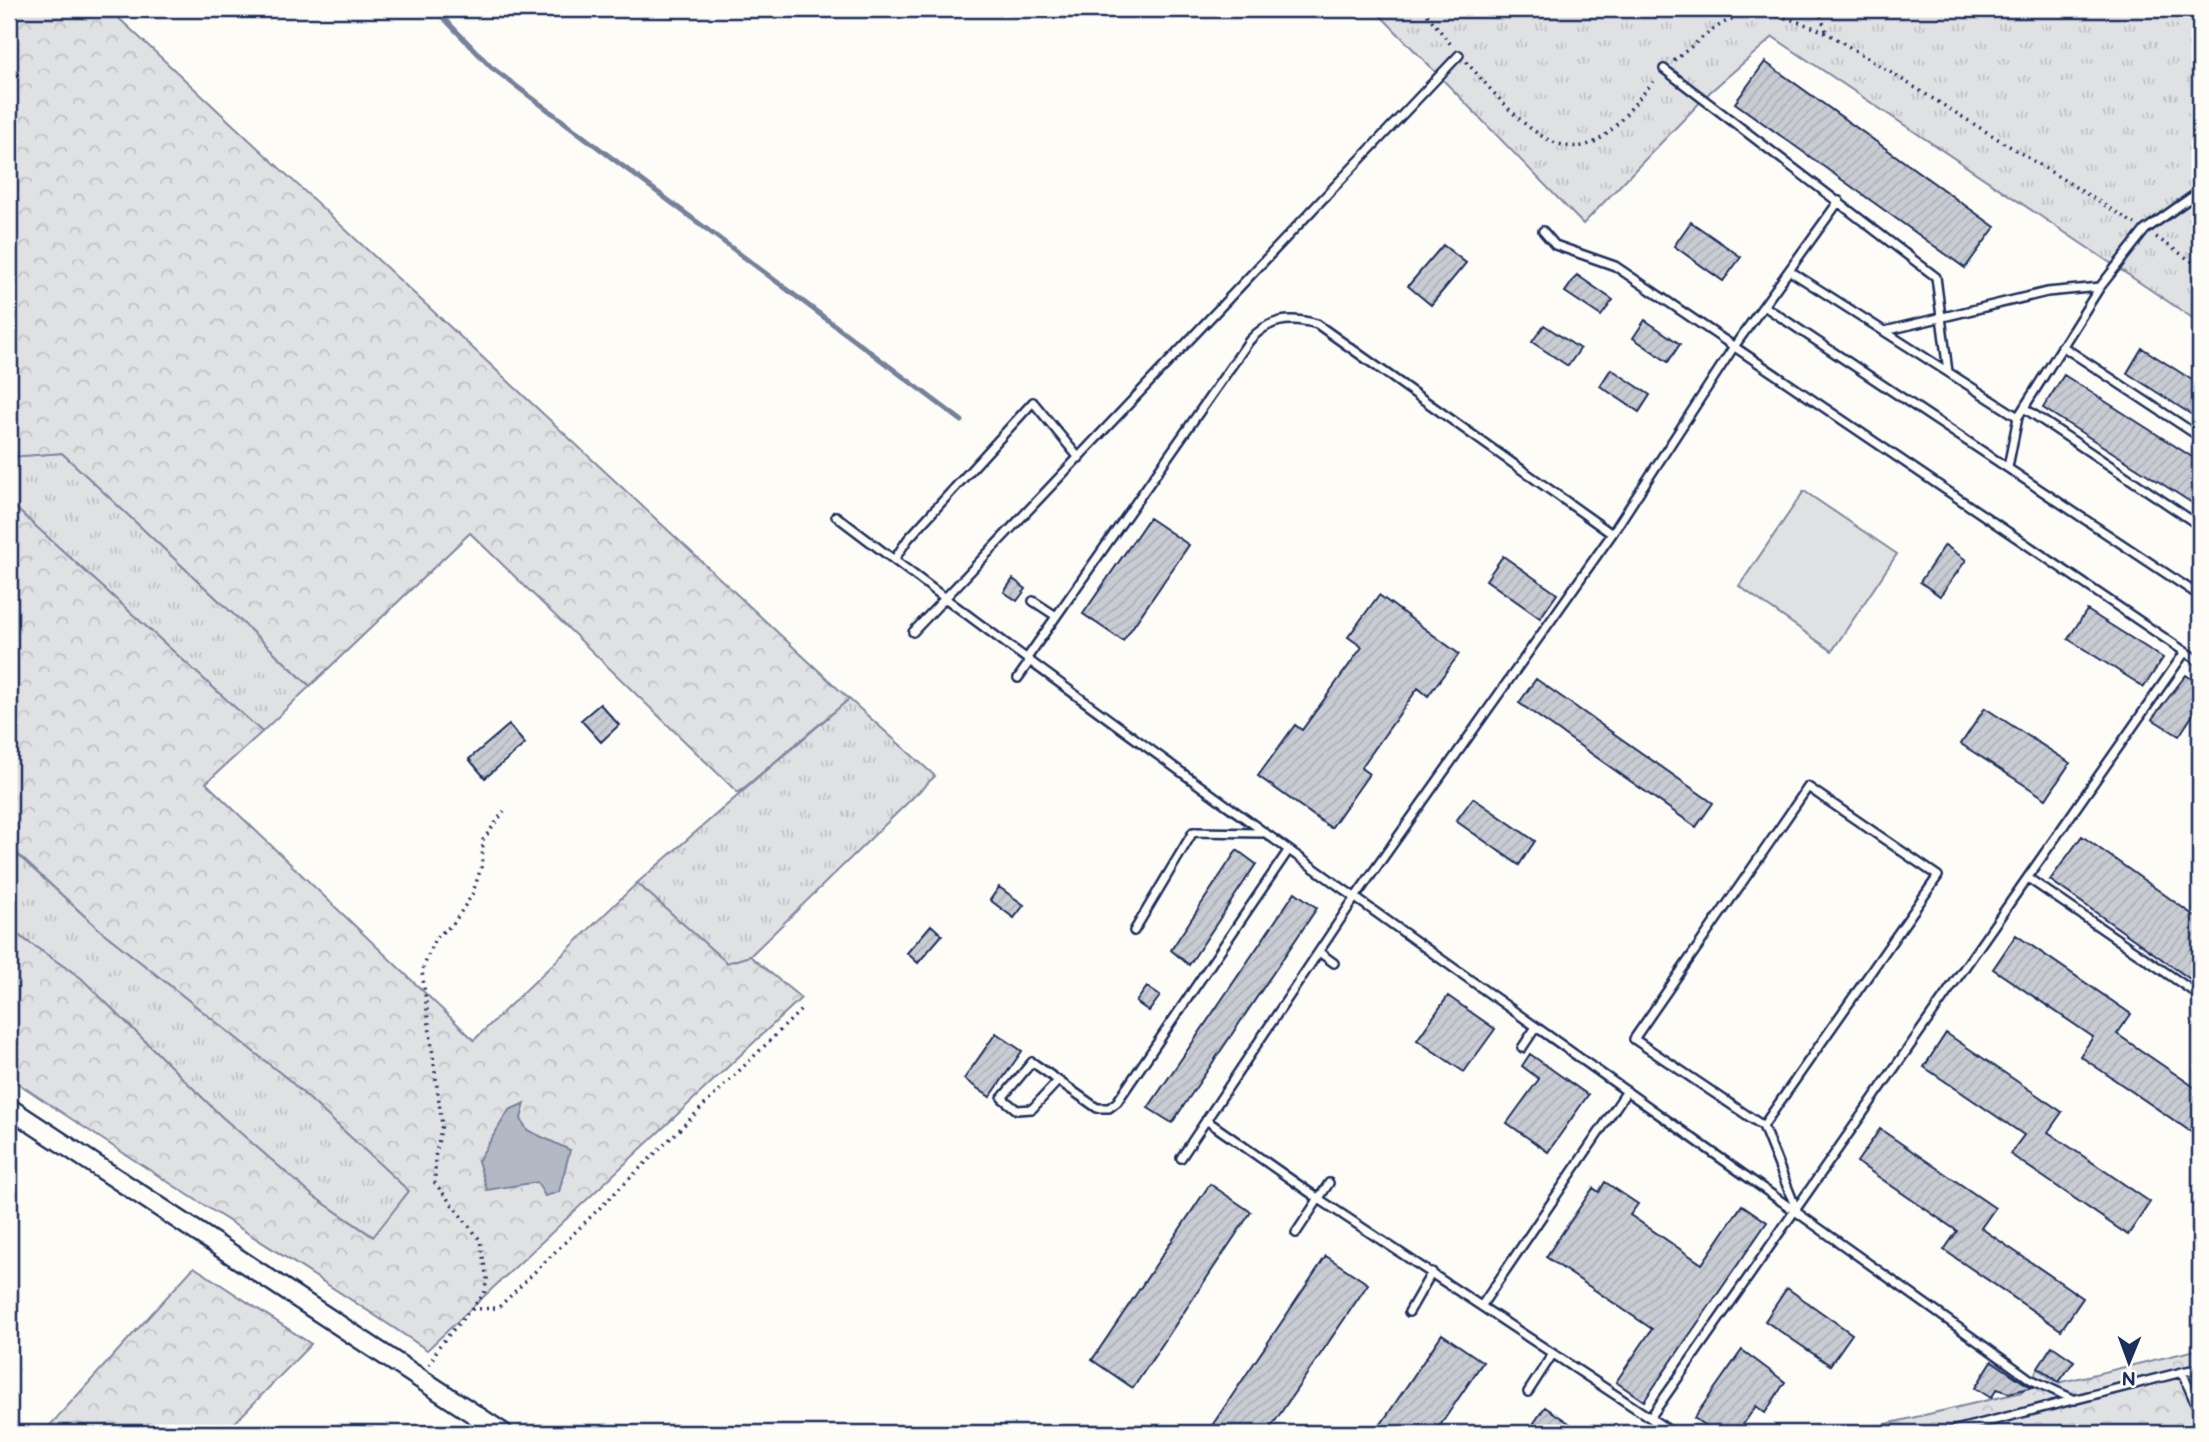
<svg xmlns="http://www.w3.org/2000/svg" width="2209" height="1442" viewBox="0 0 2209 1442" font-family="'Balsamiq Sans',sans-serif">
  <defs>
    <pattern id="grass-tufts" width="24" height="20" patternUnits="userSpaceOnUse" patternTransform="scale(1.75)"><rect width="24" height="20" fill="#e0e1e3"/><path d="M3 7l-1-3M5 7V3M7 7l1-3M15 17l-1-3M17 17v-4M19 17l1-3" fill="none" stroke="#c0c1c5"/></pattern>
    <pattern id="forest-crowns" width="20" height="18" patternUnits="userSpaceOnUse" patternTransform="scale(1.75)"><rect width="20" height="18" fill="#e0e1e3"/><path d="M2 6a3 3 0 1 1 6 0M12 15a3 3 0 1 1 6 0" fill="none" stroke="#c0c1c5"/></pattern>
    <pattern id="building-hatch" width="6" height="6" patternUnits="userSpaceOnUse" patternTransform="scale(1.75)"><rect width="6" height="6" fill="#c9ccd3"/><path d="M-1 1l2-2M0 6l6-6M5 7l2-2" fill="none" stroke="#acb0b8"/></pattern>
  </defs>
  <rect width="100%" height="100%" fill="#fdfcf7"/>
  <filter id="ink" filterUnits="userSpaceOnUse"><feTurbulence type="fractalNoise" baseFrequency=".0143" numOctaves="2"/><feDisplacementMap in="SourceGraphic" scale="14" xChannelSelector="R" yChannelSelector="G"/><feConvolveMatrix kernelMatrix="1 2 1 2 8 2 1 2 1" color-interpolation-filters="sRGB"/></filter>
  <g filter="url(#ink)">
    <path fill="url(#grass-tufts)" stroke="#7e88a0" stroke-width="2" d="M1374 9H2200V323L1773 37 1710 92 1583 224Z
      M62 453 310 686 262 732 9 502V457Z
      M849 699 935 776 750 956 727 963 637 883Z
      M9 847 100 930 288 1079 409 1191 374 1237 313 1196 222 1117 81 978 9 929Z"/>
    <path fill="url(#forest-crowns)" stroke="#7e88a0" stroke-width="2" d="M9 9H109L849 699 738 793 470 533 310 686 62 453 9 457Z
      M9 502 262 732 206 783 474 1040 637 883 727 963 750 956 801 998 427 1350C289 1257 146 1171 9 1077V929L81 978 222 1117 313 1196 373 1237 409 1191 288 1079 100 930 9 846Z
      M194 1267 311 1344 225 1433H43Z
      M2200 1349V1433H1848L2022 1392 2038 1369 2058 1383Z"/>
    <path fill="#e0e1e3" stroke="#7e88a0" stroke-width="2" d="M1804 491 1897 554 1832 651 1739 586Z"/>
    <path fill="#b3b8c5" stroke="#76819c" stroke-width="2" d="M525 1103 521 1119 527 1130 570 1150 559 1192 545 1196 537 1182 487 1190 478 1161 509 1110Z"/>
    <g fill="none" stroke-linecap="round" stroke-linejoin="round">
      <path stroke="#76819c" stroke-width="5" d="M435 9 491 67 962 421"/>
    </g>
    <path fill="url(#building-hatch)" stroke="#1b2f5e" stroke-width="2" d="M1765 62 1995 227 1965 268 1735 103Z
      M1691 222 1741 257 1723 281 1674 246Z
      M1443 245 1466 263 1431 305 1408 286Z
      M1577 275 1613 300 1601 316 1565 292Z
      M1645 320 1680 344 1668 362 1633 338Z
      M1544 325 1580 349 1568 366 1532 342Z
      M2142 348 2200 385V420L2127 373Z
      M1611 369 1650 395 1639 412 1600 386Z
      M2064 375 2200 462V508L2043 408Z
      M1149 518 1189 545 1123 641 1083 614Z
      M1945 545 1966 560 1940 596 1920 582Z
      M1503 556 1557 594 1540 618 1486 580Z
      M1013 579 1026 589 1017 601 1004 592Z
      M1379 595 1459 654 1428 696 1418 688 1361 768 1369 774 1331 828 1258 776 1295 725 1302 730 1362 647 1348 637Z
      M2087 610 2163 658 2144 687 2068 639Z
      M2186 675 2200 685V704L2179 736 2152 719Z
      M1536 679 1713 803 1696 827 1519 703Z
      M600 704 619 725 601 742 581 720Z
      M1985 708 2070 763 2046 799 1961 744Z
      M509 725 525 744 485 778 469 759Z
      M1473 798 1535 841 1519 865 1456 821Z
      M2082 836 2200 920V986L2050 880Z
      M1237 850 1256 864 1189 965 1171 950Z
      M999 887 1024 905 1014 918 990 900Z
      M1295 892 1317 908 1172 1123 1148 1108Z
      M931 925 942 935 918 963 907 953Z
      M2016 935 2131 1014 2117 1034 2200 1091V1138L2080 1056 2093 1037 1993 969Z
      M1147 987 1160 996 1149 1011 1136 1002Z
      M1448 996 1495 1029 1464 1072 1417 1040Z
      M996 1033 1022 1051 990 1097 964 1079Z
      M1946 1033 2062 1112 2048 1132 2150 1202 2128 1235 2010 1154 2024 1135 1924 1067Z
      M1530 1054 1588 1095 1548 1152 1507 1123 1539 1079 1522 1066Z
      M1880 1129 1995 1208 1981 1228 2083 1298 2061 1330 1944 1250 1957 1231 1857 1162Z
      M1605 1182 1638 1204 1630 1215 1702 1264 1742 1205 1767 1222 1644 1401 1616 1382 1652 1329 1546 1257 1593 1188 1599 1192Z
      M1210 1184 1251 1212 1133 1388 1092 1360Z
      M1326 1256 1368 1284 1267 1433H1207Z
      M1787 1288 1852 1334 1830 1365 1765 1321Z
      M1442 1334 1483 1362 1435 1433H1375Z
      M2052 1346 2074 1361 2059 1382 2038 1367Z
      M1742 1350 1785 1382 1765 1413 1756 1406 1737 1433H1716L1694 1418Z
      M1992 1361 2026 1384 2033 1387 2009 1393 1997 1389 1991 1398 1975 1388Z
      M1545 1407 1584 1433H1527Z"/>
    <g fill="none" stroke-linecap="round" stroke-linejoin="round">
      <g stroke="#1b2f5e" stroke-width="12">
        <path id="service" d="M1664 69 1936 277 1948 372
          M1543 231 1555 245 1615 266 2200 662
          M1790 271 2018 417
          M1764 306 2200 596
          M1885 331 2047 292 2100 287
          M2062 346 2200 437
          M2024 408 2200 526
          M2008 467 2018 417 2100 287 2145 230 2200 191
          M836 516C1227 813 1631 1092 2030 1379L2075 1400
          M894 560 908 539 1033 402 1079 458
          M1033 601 1056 616
          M913 632 1459 55
          M1027 658 1249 341C1268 319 1289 316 1317 324L1612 534
          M1018 678 1030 661
          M2028 878 2200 996
          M1134 931 1193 832 1262 833
          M1319 952 1334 963
          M1522 1048 1536 1027
          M1058 1081 1032 1109 1017 1110 1002 1098 1032 1062 1097 1108H1109L1117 1102 1288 851
          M1206 1120 1319 1199 1673 1433
          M1763 1126 1634 1039 1808 787 1938 876 1763 1126 1797 1211
          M1181 1158 1354 899 1612 534 1733 348 1839 201
          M1296 1233 1329 1183
          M1482 1305 1627 1091
          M1409 1312 1432 1272
          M2182 1372 2200 1368
          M1528 1392 1552 1355
          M1650 1418 2185 652
          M1944 1433 2182 1372 2200 1414"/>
      </g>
      <g stroke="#1b2f5e" stroke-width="23">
        <path id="tertiary" d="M9 1108 503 1433"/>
      </g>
      <path stroke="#1b2f5e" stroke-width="3.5" stroke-dasharray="2 5" stroke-linecap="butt" d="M1423 9 1452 46
        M1818 9 1827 33
        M1674 61C1737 8 1747 0 1827 33L2135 224
        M1466 62C1500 97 1556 180 1609 132 1626 116 1640 96 1656 79
        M2156 237 2200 267
        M472 1309 498 1308 802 1009
        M429 1365 440 1345 484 1294 487 1279 480 1240 435 1183V1157L442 1125 422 971 435 938 453 924 472 895 482 865 483 840 504 811"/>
      <use href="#service" stroke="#fdfcf7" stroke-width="7"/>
      <use href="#tertiary" stroke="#fdfcf7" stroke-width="18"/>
    </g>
  </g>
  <rect width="2209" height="1442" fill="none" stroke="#fdfcf7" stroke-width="35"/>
  <rect x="18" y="18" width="2174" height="1407" fill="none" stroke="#1b2f5e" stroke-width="2.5" filter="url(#ink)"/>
  <g transform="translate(2129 1362) rotate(181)" stroke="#fdfcf7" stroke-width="5" paint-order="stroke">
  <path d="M0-5L12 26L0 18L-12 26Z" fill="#1b2f5e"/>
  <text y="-10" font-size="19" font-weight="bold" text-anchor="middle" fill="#1b2f5e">N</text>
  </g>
</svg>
